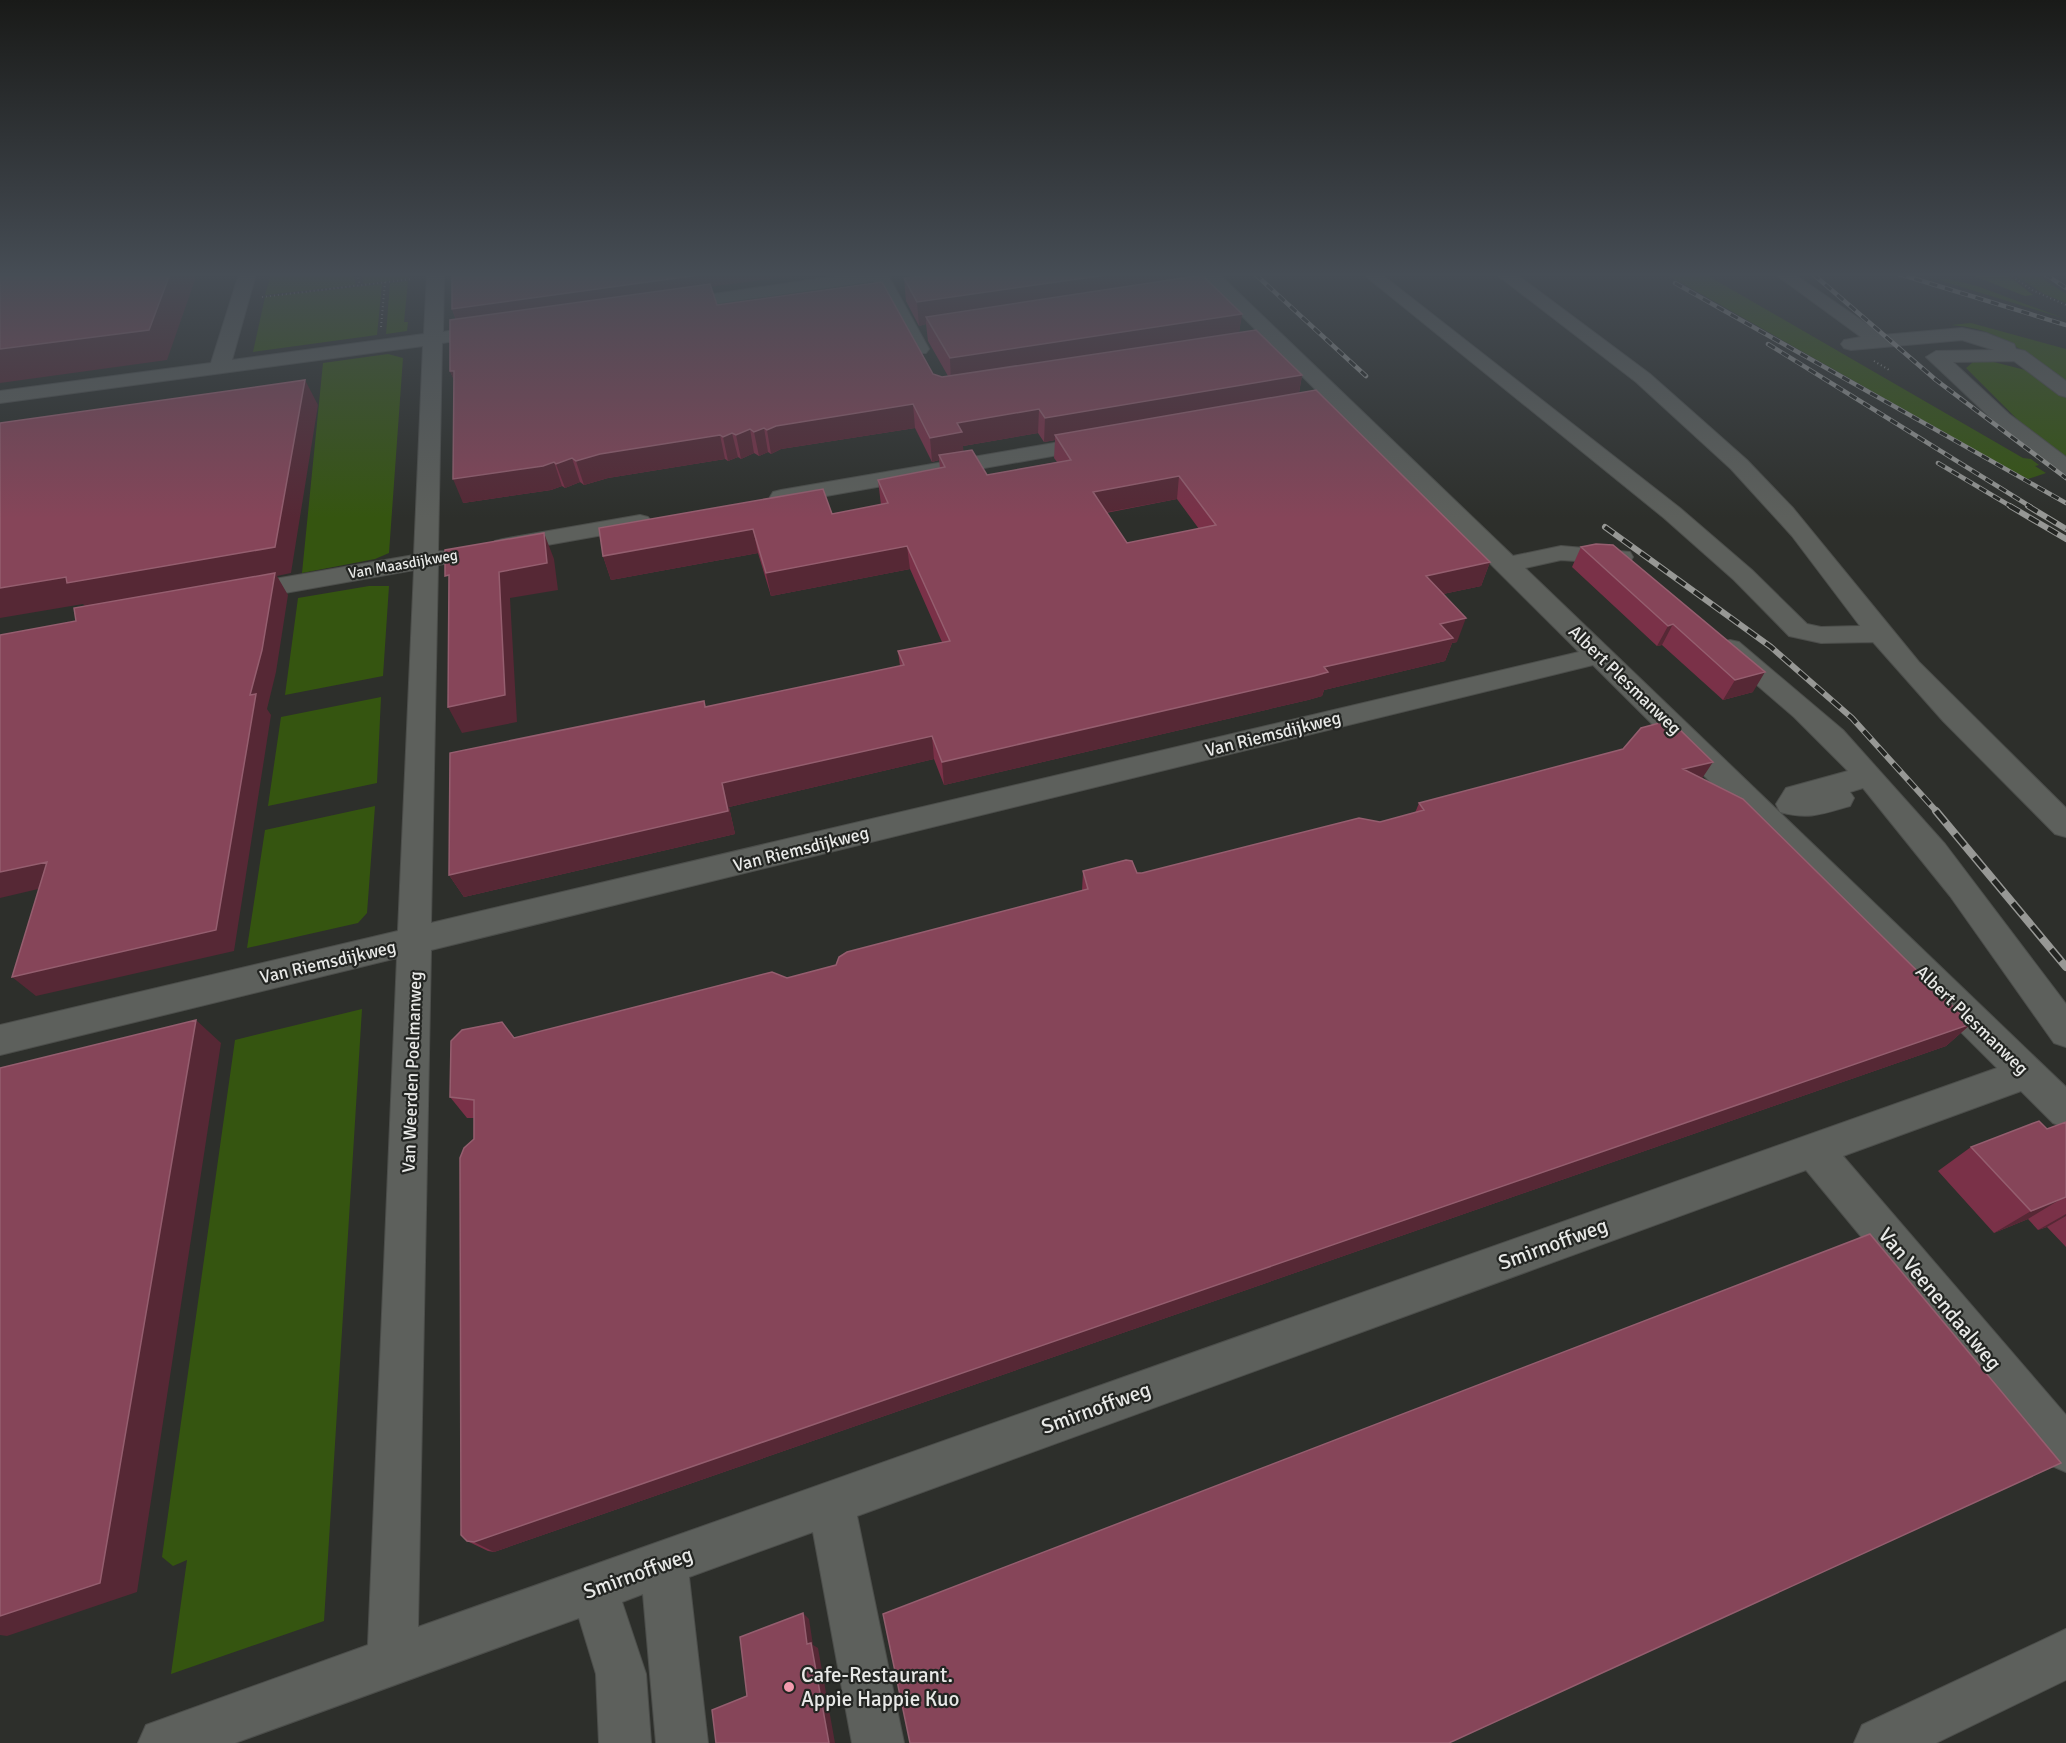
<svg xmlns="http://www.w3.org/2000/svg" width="2066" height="1743" viewBox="0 0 2066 1743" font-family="Signika,sans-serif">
  <rect width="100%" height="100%" fill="#2d2f2b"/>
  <path fill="#355510" d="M271 274H353L356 285 265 295Z
    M361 274H407V279L364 284Z
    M1666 274H1705L2023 458 2031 459 2039 465 2035 466 2046 473 2028 479 2007 468Z
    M2013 274H2036L2066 294V303L2044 294Z
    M1948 279 1977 286 2066 319 1939 280Z
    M408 281 404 322H408L407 331 386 334 390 283Z
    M382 284 377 335 253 352 265 297Z
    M1971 323 2066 349V384C2026 354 2003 329 1951 325Z
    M388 354 403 358 389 553 375 559 302 573 323 363Z
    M1990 361 2029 371 2066 398V463L2048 450 1966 368 1973 362Z
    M369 586H389L383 676 285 695 298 598Z
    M381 697 377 783 268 806 281 717Z
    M375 806 367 913 358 923 247 948 265 830Z
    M362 1009 324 1621 171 1674 187 1560 173 1566 162 1557 235 1040Z"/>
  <path fill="#406518" d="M1969 274H2006L2033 295 2025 296Z"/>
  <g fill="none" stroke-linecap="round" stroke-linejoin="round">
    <g stroke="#4c4e4b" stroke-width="2">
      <path id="minor" d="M239 274H256L232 360 424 334 427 274H444L443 332 454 330 463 336 461 340 442 343 438 551 454 552 457 557 454 562 438 565 431 923 1579 652 1332 406 1286 415 1279 413 1276 409 1279 405 1322 396 1200 274H1219L1513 556 1561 546 1630 552 1633 557 1630 562 1621 564 1561 560 1525 568 2066 1087V1128L2053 1123 2021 1091 1843 1156 2066 1415V1472L2050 1465 1806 1170 857 1516 904 1743H852L813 1532 689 1577 708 1743H656L643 1594 622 1602 646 1674 651 1743H599L596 1674 579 1618 235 1743H138L146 1725 368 1645 397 958 0 1055V1025L398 931 414 570 240 601 231 598 228 593 231 588 240 585 414 555 423 346 0 403V391L211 363ZM1593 665 1997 1068 418 1627 431 950Z
        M850 274H891L889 277 929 349 926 353H912L874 281 673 310 664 305 673 300Z
        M1363 274H1381L1680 508 1752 570 1807 624 1821 627 1860 626 1792 536 1731 469 1636 382 1496 274H1516L1650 374 1747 460 1793 508 1919 662 2066 808V837L2055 834 1943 721 1873 642 1821 643 1789 636 1734 580 1664 518Z
        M1775 274H1794L1883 335 1962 328 1986 333 2014 344 2016 349 2025 351 2066 381V397L2059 395 2014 361 1953 362 2009 414 2066 457V475L2058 473 1995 422 1926 357 1936 351 1994 350 1962 340 1851 350 1844 348 1841 344 1844 340 1861 337Z
        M1095 436 1103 437 1106 442 1103 447 781 504 773 502 770 497 773 492 781 490Z
        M640 515 648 517 652 522 648 527 503 553 495 551 491 546 495 541 503 539Z
        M1730 640 1739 642 1843 730 1945 844 2066 1004V1047L2054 1043 1950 896 1863 788 1850 792 1854 798 1850 806C1822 814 1809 820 1780 812L1776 804 1786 788 1848 771 1794 717 1721 654 1717 648 1721 642Z
        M2066 1629V1680L1936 1743H1854L1862 1725Z"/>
    </g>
    <path stroke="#8e8f8c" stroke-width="2" stroke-dasharray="1 3" stroke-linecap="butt" d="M357 274 360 285
      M2009 274 2032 290 2066 305
      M262 297 413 279
      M381 327 385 282
      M1874 361 1889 370"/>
    <use href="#minor" fill="#5d605c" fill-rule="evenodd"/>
    <g stroke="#979895" stroke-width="4.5">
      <path id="rail-far2" d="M1255 274 1366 376
        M1813 274 1936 380 2066 478
        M1899 274 2066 325
        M2045 274 2066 288
        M1675 283 2066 503
        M1768 344 2031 507
        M1938 463 2012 507"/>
    </g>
    <g stroke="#979895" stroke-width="6">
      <path id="rail-far1" d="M2010 506 2066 539
        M2028 506 2066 529
        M1605 527 1771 647 1852 718 1938 813"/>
    </g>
    <g stroke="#979895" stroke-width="8">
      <path id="rail" d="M1936 811 2066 967"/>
    </g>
    <use href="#rail-far2" stroke="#232522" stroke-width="3" stroke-dasharray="8" stroke-linecap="butt"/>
    <use href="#rail-far1" stroke="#232522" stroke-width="4" stroke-dasharray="11" stroke-linecap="butt"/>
    <use href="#rail" stroke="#232522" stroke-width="5" stroke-dasharray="15" stroke-linecap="butt"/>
  </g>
  <path fill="#7a3148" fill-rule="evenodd" d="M928 274H1188V277L1242 314 1239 332 1302 375 1299 393 1490 562 1481 586 1443 594 1457 642 1452 643 1445 661 1324 690 1322 696 1308 700 944 785 934 759 729 807 735 834 464 897 449 875 704 701 706 707 900 666 898 651 942 642 910 569 771 596 758 553 611 580 603 556 881 505 878 480 940 468 939 460 932 462 915 428 781 449 771 454 768 452 759 456 754 453 741 459 738 457 728 461 725 459 608 478 584 485 580 482 565 488 562 486 551 490 463 503 454 380 450 371 456 320 452 309 711 287 717 305 942 377 948 376 928 341 926 324 919 326 906 301 904 278 928 275ZM1038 433 1044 442 1055 440 1054 458 1057 462 987 475 963 451V446ZM1177 499 1199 529 1127 543 1106 513Z
    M1596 544 1753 692 1723 700 1662 645 1657 646 1572 567 1581 547Z
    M1702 779 1971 1024 1946 1046 494 1552 488 1551 467 1541 474 1118H467L450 1097 514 1038 787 978 836 965 1082 891 1083 871 1142 873 1380 822 1415 813 1419 803Z
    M2066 1122V1247L2047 1227 2038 1230 2028 1219 1994 1233 1938 1171 1971 1147 2047 1129Z"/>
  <path fill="#562835" d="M170 274H197L167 360 0 383V349Z
    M705 274H809L709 287 459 327 452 309Z
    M1113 274H1188L1187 285 926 317V324L919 326 917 302Z
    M1242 314 1238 338 951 383 950 358Z
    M450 371H454L460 394Z
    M1302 375 1298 398 1055 435V440L1044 442 1045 418Z
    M305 380 318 405 291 573 277 576 288 595 276 672 267 709 271 715 234 951 36 996 12 977 216 930 88 609 83 604 0 618V588Z
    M913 404 915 428 781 449 771 454 767 430 776 426Z
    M1039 409 1038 433 963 446 964 456 939 455V460L932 462 930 438 957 423Z
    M764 428 768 452 759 456 754 432Z
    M750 429 754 453 741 459 736 435Z
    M732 433 738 457 728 461 723 437Z
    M720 435 725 459 608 478 584 485 576 461 600 454Z
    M572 458 580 482 565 488 556 464Z
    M554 462 562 486 551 490 463 503 453 479Z
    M1179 476 1177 499 1092 515 1093 492Z
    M753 529 758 553 611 580 603 556Z
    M544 533 554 559 558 590 510 598 517 722 462 733 448 707 499 572Z
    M907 546 910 569 771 596 766 573Z
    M1490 562 1481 586 1419 599 1426 576Z
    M1466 618 1457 642 1452 643 1445 661 1324 690 1322 696 1308 700 944 785 942 762 1324 667 1440 624Z
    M1673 624 1662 645 1657 646 1668 626Z
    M1765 672 1753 692 1723 700 1735 680Z
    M932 736 934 759 729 807 735 834 464 897 449 875 722 783Z
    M1713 762 1697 786 1683 769Z
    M47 862 68 882 0 898V872Z
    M196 1020 221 1043 137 1592 7 1636 0 1635V1616Z
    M1971 1024 1946 1046 494 1552 474 1542Z
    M2066 1196 2028 1219 1994 1233 2031 1211Z
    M2066 1214V1216L2047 1227 2038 1230Z
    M803 1613 809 1619 813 1645 818 1648 835 1743H829L807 1644Z"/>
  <path fill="#864559" stroke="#955e6f" stroke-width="1.5" fill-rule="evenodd" d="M0 274H170L149 330 0 349Z
    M452 274H706L452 309Z
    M929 274H1113L917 302 904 278 929 275Z
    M1202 275 1242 314 950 358 926 317Z
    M882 282 933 374 942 377 1256 330 1302 375 1045 418 1039 409 957 423 962 432 930 438 913 404 776 426 767 430 764 428 754 432 750 429 736 435 732 433 723 437 720 435 600 454 576 461 572 458 556 464 554 462 543 466 453 479 454 371H450V320L710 284 717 305Z
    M305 380 275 547 67 583 66 577 0 588V423Z
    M1316 390 1490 562 1426 576 1466 618 1440 624 1453 638 1324 667 1328 672 1314 676 942 762 932 736 722 783 728 811 449 875 450 753 704 701 705 707 904 665 898 651 950 641 907 546 766 573 753 529 603 556 599 528 823 489 832 514 888 503 878 480 945 467 939 455 972 450 987 475 1071 460 1055 435ZM1179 476 1216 525 1127 543 1093 492Z
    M544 533 547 563 499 572 505 695 448 707 449 575 445 576V550Z
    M1596 544 1613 545 1765 672 1735 680 1673 624 1668 626 1581 547Z
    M275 573 262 650 250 695 256 694 216 930 12 977 47 862 0 872V635L76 621 74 608Z
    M1663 722 1676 726 1713 762 1683 769 1743 799 1971 1024 474 1542 467 1541 461 1535 460 1158 464 1148 474 1139V1100L450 1097 451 1041 462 1030 502 1022 514 1038 772 972 787 978 836 965 839 957 847 952 1088 889 1083 871 1126 860 1132 861 1137 873H1142L1359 818 1380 822 1424 810 1419 803 1623 749 1641 728Z
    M196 1020 100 1583 0 1616V1068Z
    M2039 1121 2047 1129 2066 1122V1197L2031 1211 1971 1147Z
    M1870 1234 2061 1463 1449 1743H910L883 1614Z
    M803 1613 807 1644 811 1643 829 1743H716L712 1710 747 1696 740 1637Z"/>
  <linearGradient id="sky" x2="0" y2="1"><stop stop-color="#191a18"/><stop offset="0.53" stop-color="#464d55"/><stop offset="1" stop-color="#464d55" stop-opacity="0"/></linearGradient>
  <rect width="2066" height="518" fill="url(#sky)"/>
  <circle fill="#f29aae" stroke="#232522" stroke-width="2" cx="789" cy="1687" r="6"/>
  <g text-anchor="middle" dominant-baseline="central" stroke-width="4.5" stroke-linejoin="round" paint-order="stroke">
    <g font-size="15" fill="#e8e9e7" stroke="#232522">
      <text transform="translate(403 564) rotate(-10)">Van Maasdijkweg</text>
    </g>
    <g font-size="18" fill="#e8e9e7" stroke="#232522">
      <text transform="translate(1625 680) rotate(44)">Albert Plesmanweg</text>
      <text transform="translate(1273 734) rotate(-14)">Van Riemsdijkweg</text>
      <text transform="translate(801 849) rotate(-14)">Van Riemsdijkweg</text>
      <text transform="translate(328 962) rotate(-13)">Van Riemsdijkweg</text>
      <text transform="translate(1972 1020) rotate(44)">Albert Plesmanweg</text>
      <text transform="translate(412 1072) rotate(-88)">Van Weerden Poelmanweg</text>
    </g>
    <g font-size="21" fill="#e8e9e7" stroke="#232522">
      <text transform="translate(1553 1244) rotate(-20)">Smirnoffweg</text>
      <text transform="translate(1940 1299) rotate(50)">Van Veenendaalweg</text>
      <text transform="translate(1096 1408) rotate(-20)">Smirnoffweg</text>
      <text transform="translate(638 1573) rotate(-20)">Smirnoffweg</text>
    </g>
    <g font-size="21" fill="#e8e9e7" stroke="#232522" text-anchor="start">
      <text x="801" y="1675">Cafe-Restaurant.<tspan x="801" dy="24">Appie Happie Kuo</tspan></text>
    </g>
  </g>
</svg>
